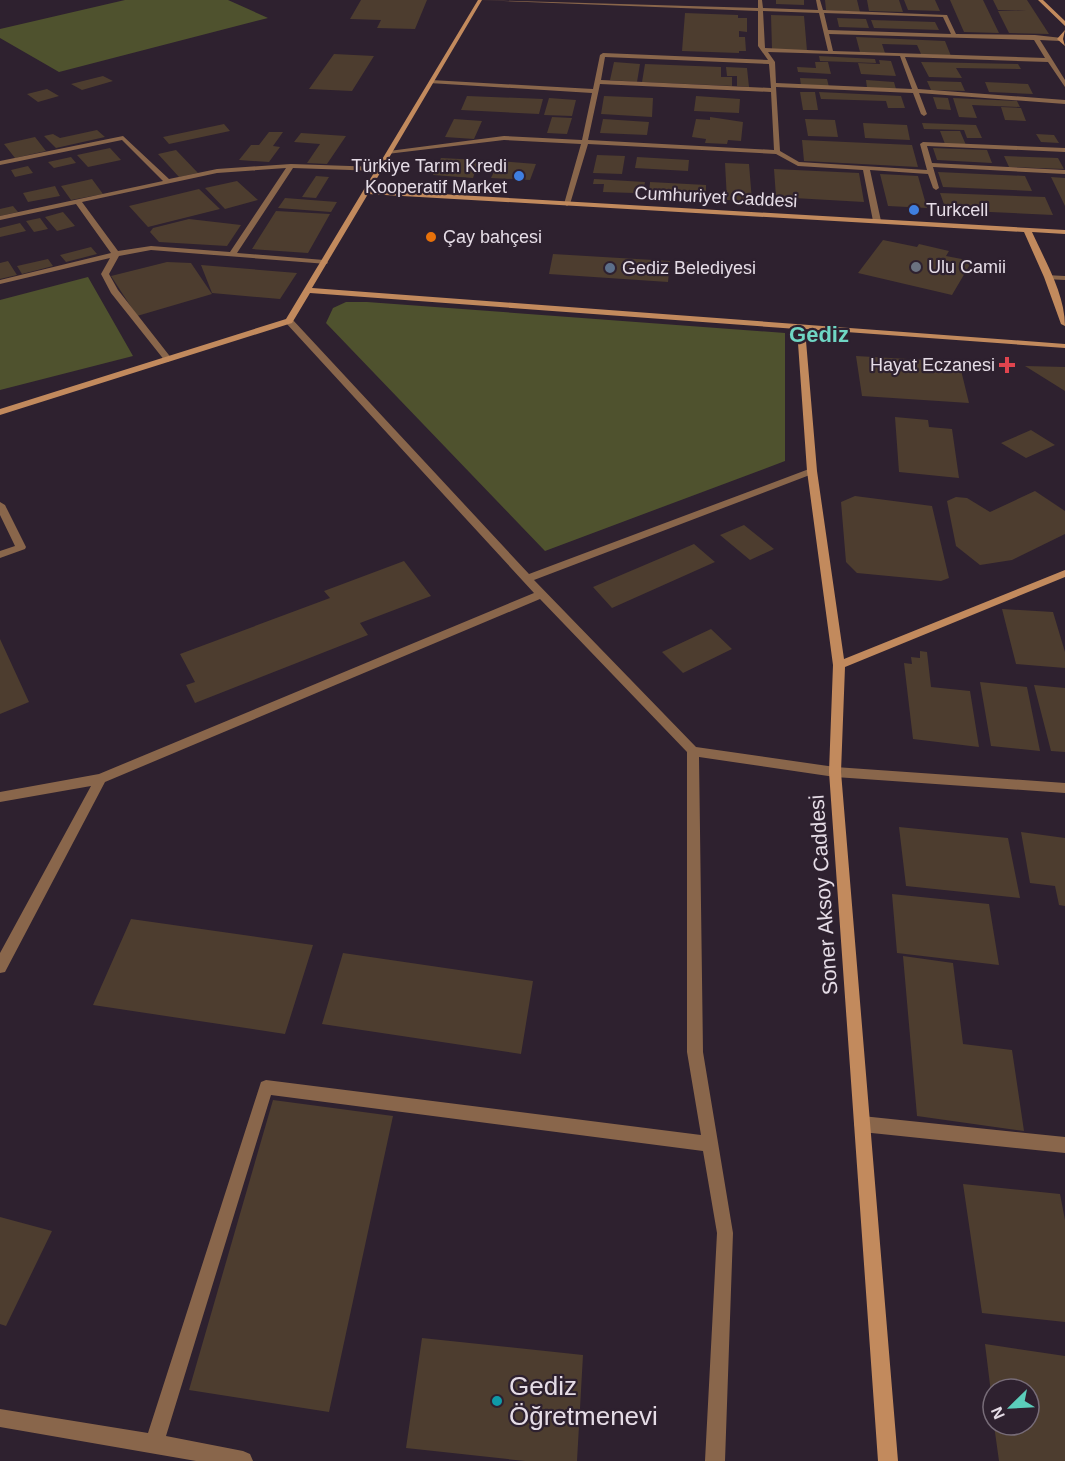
<svg xmlns="http://www.w3.org/2000/svg" width="1065" height="1461" viewBox="0 0 1065 1461" font-family="Arial,sans-serif">
  <rect width="100%" height="100%" fill="#2e212f"/>
  <path fill="#4f522e" d="M125 0H228L268 18 59 72 0 38V29Z
    M88 277 133 356 0 390V300Z
    M346 302H367L785 333V461L545 551 326 323 333 308Z"/>
  <path fill="#4d3d2f" d="M361 0H427L415 29 377 28 381 20 350 19Z
    M776 0H804V5L776 4Z
    M825 0H857L860 12 826 10Z
    M867 0H899L903 12 869 11Z
    M904 0H935L940 11 908 10Z
    M950 0H983L999 33 964 32Z
    M993 0H1027L1049 34 1009 33 998 11H1027L998 10Z
    M685 13 738 15V18H747V32L739 31V37H745L746 51H739V53L682 51Z
    M771 15 804 16 807 51 772 49Z
    M837 18 866 19 869 28 839 27Z
    M871 20 935 22 939 30 874 28Z
    M856 37 945 41 951 56 921 54 917 45 882 44 885 53 860 52Z
    M334 54 374 56 352 91 309 89Z
    M819 56 875 59 876 63 820 61Z
    M879 60 891 61 896 76 861 74 858 63 880 64Z
    M614 62 640 64 637 82 610 80Z
    M815 62H828L831 74 798 72 797 67 816 68Z
    M921 62 1018 64 1021 69 956 68 962 78 929 77Z
    M645 64 721 67V77H732V86L642 82Z
    M726 67 747 68 749 87 737 86V76H727Z
    M103 76 113 81 82 90 71 84Z
    M800 78 827 79 829 87 801 86Z
    M866 80 894 82 896 89 867 88Z
    M927 81 961 82 965 91 931 90Z
    M985 82 1028 84 1033 94 989 92Z
    M47 89 59 96 38 102 27 94Z
    M800 92H815L818 110H803Z
    M819 92 901 96 905 108H888L886 101 821 99Z
    M467 96 543 99 539 114 461 110Z
    M604 96 653 98 652 117 601 114Z
    M696 96 740 99 739 113 694 111Z
    M933 97 948 98 951 110 937 109Z
    M549 98 576 100 572 116 544 115Z
    M953 98 1017 101 1020 107 972 105 977 118 959 117Z
    M1001 107 1021 108 1026 121 1005 120Z
    M552 117 572 118 567 134 547 133Z
    M710 117 743 122 741 141 728 140 727 144 705 143 706 139 692 137 696 119 710 120Z
    M454 119 482 121 474 139 445 137Z
    M603 119 649 122 647 135 600 133Z
    M805 119 835 120 838 137 808 136Z
    M863 123 907 125 910 140 865 138Z
    M922 123 976 125 982 138H967L964 130 924 129Z
    M224 124 230 131 169 144 163 137Z
    M97 130 105 137 56 148 44 136 53 134 60 138Z
    M940 131H960L966 145 945 144Z
    M269 132H283L273 146 280 147 269 162 239 160 251 145H259Z
    M301 133 346 136 327 164 307 163 320 144 294 142Z
    M1036 134 1054 135 1059 143 1041 142Z
    M35 137 46 151 15 158 4 144Z
    M802 140 912 145 918 167 804 161Z
    M110 148 121 160 88 167 77 155Z
    M933 148 987 150 992 163 937 160Z
    M176 150 198 173 179 177 158 154Z
    M597 155 625 156 622 174 593 173Z
    M1004 156 1058 158 1064 169 1009 167Z
    M71 157 76 163 54 168 48 162Z
    M637 157 689 160 688 171 635 168Z
    M441 158 479 160 473 178 433 175Z
    M499 161 536 164 530 180 491 178Z
    M725 163 749 164 752 201 727 200Z
    M28 166 33 173 15 177 11 170Z
    M774 169 859 173 864 202 776 197Z
    M938 172 1025 176 1032 191 943 187Z
    M880 174 918 176 927 208 888 206Z
    M316 176 329 177 316 198 302 197Z
    M1051 177 1065 178V206Z
    M92 179 103 194 71 200 61 186Z
    M594 179 645 182 644 187H635L634 193 603 192 604 184H593Z
    M237 181 258 200 225 209 205 188Z
    M650 182 706 185V196L649 193Z
    M55 186 60 196 28 202 23 193Z
    M199 189 220 209 148 227 129 206Z
    M940 193 1045 197 1053 215 946 210Z
    M285 198 337 202 331 212 278 208Z
    M13 206 18 212 0 216V209Z
    M276 211 330 214 308 253 252 249Z
    M63 212 75 226 57 231 45 217Z
    M40 218 48 229 34 232 26 221Z
    M189 219 241 225 227 246 159 242 150 232 153 228Z
    M20 223 26 231 0 237V228Z
    M883 240 917 247 919 244 949 251 946 256 972 261 952 295 858 273Z
    M91 247 97 254 66 262 60 255Z
    M553 254 670 261 668 282 549 274Z
    M48 259 53 266 22 274 17 266Z
    M8 261 17 275 0 279V263Z
    M167 262 191 263 212 294 137 316 111 276Z
    M685 262 703 263 704 271H685Z
    M201 265 297 273 280 299 212 293Z
    M856 356 959 362 969 403 862 396Z
    M1025 366 1065 367V391Z
    M895 417 928 420 929 427 952 429 959 478 899 472Z
    M1031 430 1055 445 1026 458 1001 443Z
    M1035 491 1065 511V534L1012 560 980 565 956 546 947 501 956 497 967 498 990 512Z
    M855 496 932 506 949 578 941 581 857 573 846 562 841 502Z
    M744 525 774 549 750 560 720 535Z
    M694 544 715 562 612 608 593 587Z
    M404 561 431 596 360 623 368 635 195 703 186 685 195 682 180 654 330 598 324 591Z
    M1002 609 1053 612 1065 652V668L1016 664Z
    M711 629 732 649 683 673 662 652Z
    M0 639 29 702 0 714Z
    M920 651 927 652 931 687 970 691 979 747 913 739 904 663 912 664 911 657 920 658Z
    M980 682 1027 687 1040 751 991 746Z
    M1034 685 1065 688V752L1051 751Z
    M899 827 1008 838 1020 898 906 886Z
    M1021 832 1065 838V906L1059 905 1055 886 1030 883Z
    M892 894 989 904 999 965 897 953Z
    M131 919 313 945 285 1034 93 1005Z
    M343 953 533 981 521 1054 322 1024Z
    M903 956 953 963 963 1044 1012 1050 1024 1131 917 1116Z
    M273 1100 393 1116 329 1412 189 1390Z
    M963 1184 1060 1194 1065 1220V1322L982 1313Z
    M0 1217 52 1231 6 1326 0 1324Z
    M422 1338 583 1355 577 1461H525L406 1448Z
    M985 1344 1065 1356V1461H999L994 1425H1029V1389H993L992 1401Z"/>
  <g fill="none" stroke-linecap="round" stroke-linejoin="round">
    <path fill="#89664b" fill-rule="evenodd" d="M478 0 758 8V0H762L763 8 818 10 816 0H820L823 10 947 15 956 34 1035 35 1062 38 1060 41 1040 40 1065 80V87L1048 62 905 57 918 89 1065 100V104L919 93 927 114 924 116 921 114 913 93 776 87 780 151 799 162 927 170 920 144 923 142 1065 148V152L927 146 932 163 1065 170V174L933 167 939 188 936 190 933 188 928 174 870 170 881 221 877 223 873 221 863 170 798 166 776 154 588 144 570 204 567 206 564 204 581 144 504 140 387 154V152L389 151 504 136 582 140 592 93 429 83 431 80 593 89 600 55 603 53 768 60 758 46V11ZM763 11 819 13 828 51 765 48ZM824 13 943 17 951 34 828 30ZM829 34 1034 40 1045 58 833 51ZM768 52 900 56 912 89 776 83 775 62ZM605 57 769 64 771 88 601 80ZM600 84 771 92 774 150 588 140Z
      M123 136 169 179 217 169 291 164 379 167 382 169 379 171 293 168 237 253 324 260 328 262 327 264 151 250 119 256 109 274 118 290 172 359 168 362 165 361 111 293 101 274 110 258 0 284V280L111 253 76 204 0 220V216L163 181 122 140 0 165V161ZM286 168 230 252 151 246 118 251 82 202 217 173Z
      M1045 275 1065 276V280L1045 279Z
      M286 319H292L529 574 809 469H815V473L534 580 696 747 835 767 1065 783V793L835 777 699 757 703 1052 733 1233 725 1461H705L717 1233 703 1151 271 1095 166 1436 243 1451 250 1454 253 1461H196L0 1427V1409L148 1433 261 1082 266 1080 701 1135 687 1052V752L540 599 105 782 5 972 0 973V953L91 786 0 802V792L99 774 534 593 286 323Z
      M0 502 5 505 26 547 25 549 0 558V551L15 546 0 515Z
      M862 1116 1065 1137V1153L862 1132 856 1130 854 1124 856 1118Z"/>
    <path fill="#c28a5d" fill-rule="evenodd" d="M478 0H482L370 190 1065 230V234L1032 232C1045 261 1065 294 1065 326L1061 324 1044 277 1024 232 368 194 312 288 1065 344V348L805 329 817 471 844 659 1065 570V577L845 667 841 772 898 1461H878L829 772 833 665 807 471 797 329 310 293 292 323 0 415V409L286 319Z
      M1038 0H1043L1065 21V26Z
      M1065 30 1063 39 1065 46 1057 39Z"/>
  </g>
  <g fill="#3f7fe0" stroke="#2e212f" stroke-width="2">
    <circle cx="519" cy="176" r="6"/>
    <circle cx="914" cy="210" r="6"/>
  </g>
  <circle fill="#e8710a" stroke="#2e212f" stroke-width="2" cx="431" cy="237" r="6"/>
  <circle fill="#6b7280" stroke="#2e212f" stroke-width="2" cx="916" cy="267" r="6"/>
  <circle fill="#5c6f8a" stroke="#2e212f" stroke-width="2" cx="610" cy="268" r="6"/>
  <path fill="#e0444e" stroke="#2e212f" stroke-width="2" d="M1004 356h6v6h6v6h-6v6h-6v-6h-6v-6h6z"/>
  <circle fill="#0f9aa8" stroke="#2e212f" stroke-width="2" cx="497" cy="1401" r="6"/>
  <g text-anchor="middle" dominant-baseline="central" stroke-width="4.5" stroke-linejoin="round" paint-order="stroke">
    <g font-size="18" fill="#e5dce6" stroke="#2e212f" text-anchor="start">
      <text x="507" y="166" text-anchor="end">Türkiye Tarım Kredi<tspan x="507" dy="21">Kooperatif Market</tspan></text>
      <text x="926" y="210">Turkcell</text>
      <text x="443" y="237">Çay bahçesi</text>
      <text x="928" y="267">Ulu Camii</text>
      <text x="622" y="268">Gediz Belediyesi</text>
      <text x="995" y="365" text-anchor="end">Hayat Eczanesi</text>
    </g>
    <g font-size="18" fill="#e5dce6" stroke="#2e212f">
      <text transform="translate(716 197) rotate(3)">Cumhuriyet Caddesi</text>
    </g>
    <g font-size="21" fill="#e5dce6" stroke="#2e212f">
      <text transform="translate(823 895) rotate(-94)">Soner Aksoy Caddesi</text>
    </g>
    <g font-size="22" font-weight="bold" fill="#6fd6c4" stroke="#2e212f">
      <text x="819" y="334">Gediz</text>
    </g>
    <g font-size="26" fill="#e5dce6" stroke="#2e212f" text-anchor="start">
      <text x="509" y="1386">Gediz<tspan x="509" dy="30">Öğretmenevi</tspan></text>
    </g>
  </g>
  <g transform="translate(1011 1407) rotate(246)"><circle r="28" fill="#2e212f" stroke="#776c78" stroke-width="1.5"/>
  <path d="M0-4.5L10 22L0 15L-10 22Z" fill="#5bcebb"/>
  <text y="-9" font-size="16" font-weight="bold" text-anchor="middle" fill="#e5dce6">N</text>
  </g>
</svg>
